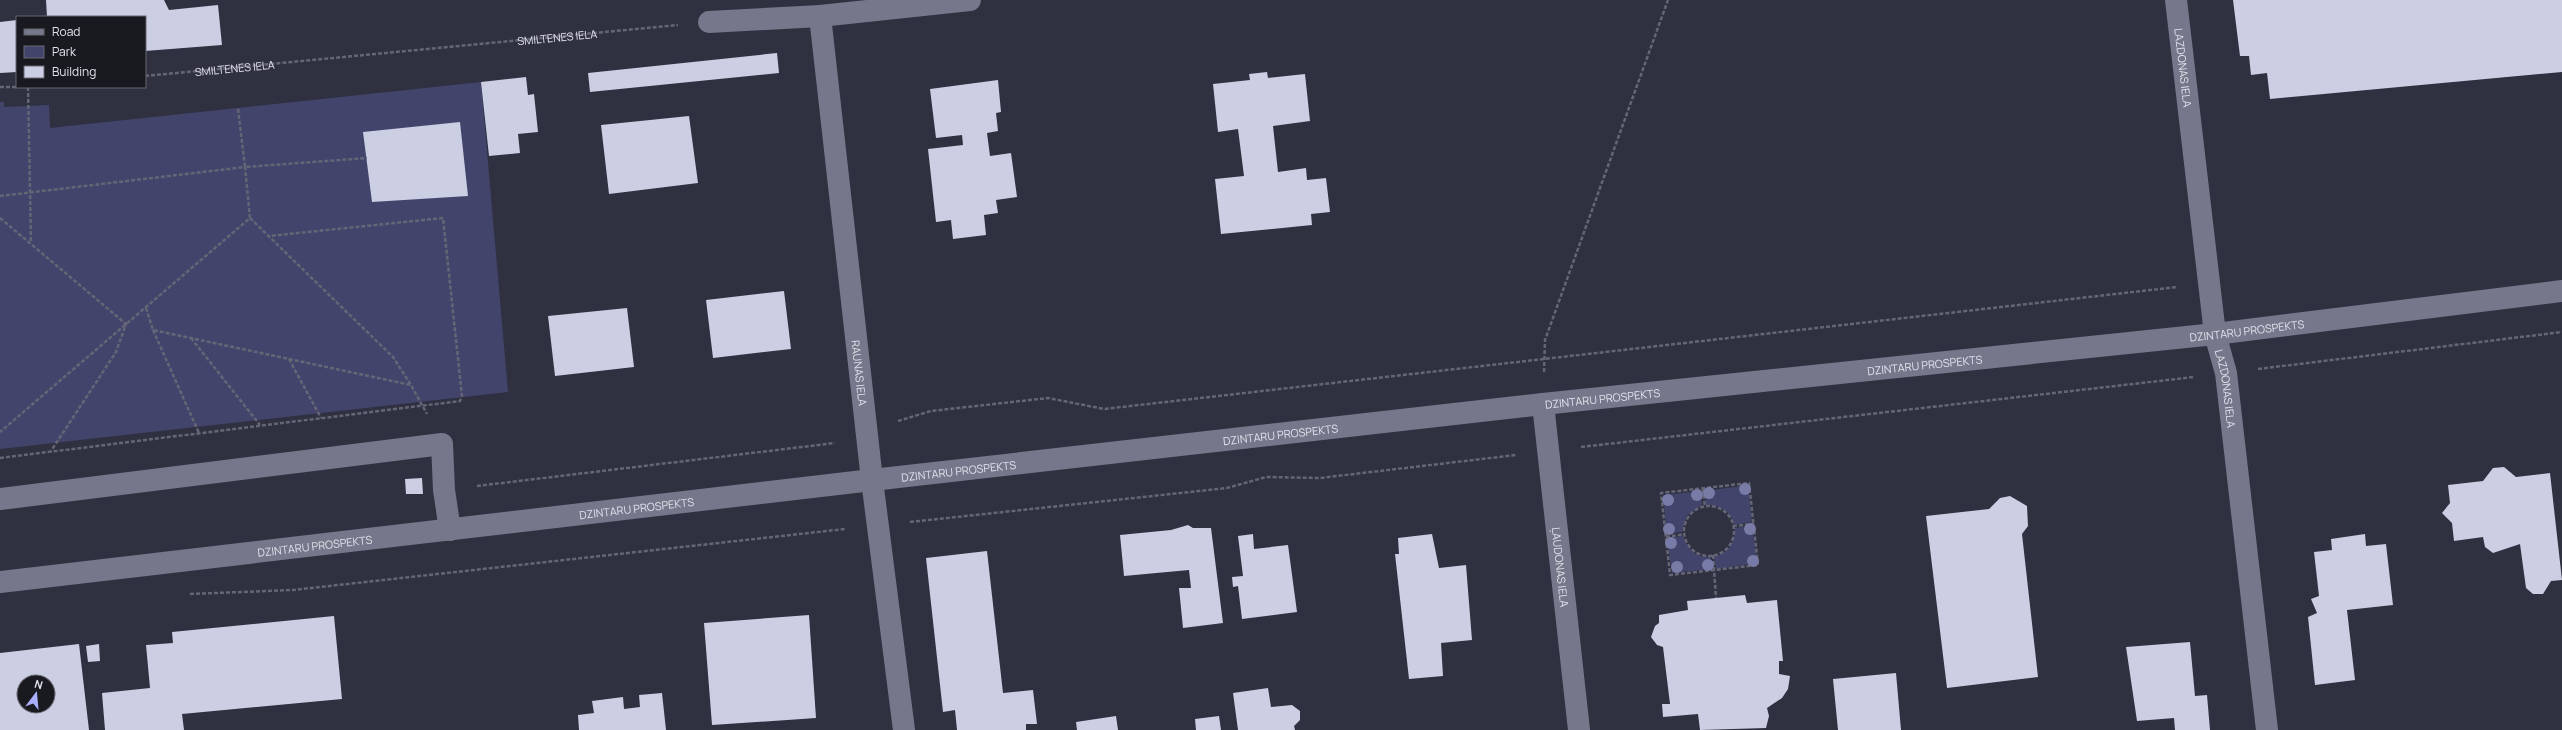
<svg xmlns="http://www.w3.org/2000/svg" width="2562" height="730" viewBox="0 0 2562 730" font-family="Manrope,sans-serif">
  <rect width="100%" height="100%" fill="#2f3040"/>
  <path fill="#43446c" d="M481 82 508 392 0 449V102H4V107L49 105 50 128Z
    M1748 485 1752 522 1734 525C1731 512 1720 504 1706 505L1705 491Z
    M1701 491 1702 505 1687 515 1682 532 1667 534 1663 495Z
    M1752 525 1757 563 1716 569 1714 557C1729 553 1735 542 1735 528Z
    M1683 536C1687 549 1696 558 1711 557L1712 569 1672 573 1667 538Z"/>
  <path fill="#cccee3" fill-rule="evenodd" d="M46 0H164L169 10 218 5 222 45 145 51V17H47Z
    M2233 0H2562V72L2270 99 2267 73 2251 75 2249 56H2240Z
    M17 20V72L0 73V22Z
    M777 53 779 73 590 92 588 73Z
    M1267 72 1268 78 1305 74 1310 121 1273 126 1278 172 1306 168 1307 180 1326 178 1330 212 1311 214 1312 225 1221 234 1215 179 1244 176 1238 129 1218 132 1213 84 1250 80 1249 74Z
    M526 77 528 95 534 94 538 132 518 134 520 153 489 156 481 82Z
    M998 80 1001 112 996 113 998 131 987 133 990 156 1011 153 1017 197 996 200 998 213 984 215 986 235 953 239 951 220 936 222 928 149 963 145 962 135 936 138 930 89Z
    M689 116 698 183 609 194 601 125Z
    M460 122 468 196 372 202 363 132Z
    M784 291 791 349 713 358 706 300Z
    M627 308 634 367 555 376 548 316Z
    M2504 467 2516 477 2550 473 2562 580 2551 581 2543 594H2533L2526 588 2520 544 2493 553 2485 547 2483 537 2454 541 2452 523 2442 513 2450 503 2448 485 2483 481 2493 468Z
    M422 478 423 494H406L405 479Z
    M2010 496 2027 506 2028 526 2022 534 2038 677 1947 688 1926 516 1989 509 2000 498Z
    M1188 525 1193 528H1211L1223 623 1183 628 1179 588H1191L1189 570 1124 576 1120 535 1171 530Z
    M1253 534 1254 549 1288 545 1297 612 1242 619 1238 586 1233 587 1232 577 1243 576 1238 536Z
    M1432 534 1439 568 1466 565 1472 640 1441 643 1443 676 1409 679 1395 554H1399L1398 538Z
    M2365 534 2366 546 2386 544 2393 605 2347 610 2355 680 2315 685 2308 617 2317 613 2311 599 2319 596 2314 552 2332 550 2331 539Z
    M987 551 1003 693 1033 690 1037 724H1026V730H957L955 710 943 712 926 558Z
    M1745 595 1747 603 1777 600 1783 661H1779V674L1790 676 1788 689 1782 698 1767 708 1769 716 1766 728 1700 730 1698 714 1663 717 1662 704H1670L1663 647 1657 645 1651 637 1655 626 1659 623V615L1688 610 1687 601Z
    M809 615 816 718 712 725 704 623Z
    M334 616 342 699 182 714 184 730H105L102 693 150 688 146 645 173 643 172 632Z
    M2190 642 2195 696 2207 695 2210 730H2175L2174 718 2137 721 2126 647Z
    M79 644 89 730H0V653ZM24 682H48V706H24Z
    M99 644 100 661 88 662 86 646Z
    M1896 673 1901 730H1838L1833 679Z
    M1268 688 1271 707 1292 705 1300 711V720L1294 726 1295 730H1238L1233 693Z
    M662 693 666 730H579L578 715 594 713 592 701 623 697 624 709 640 707 639 695Z
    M1116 716 1118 730H1077L1076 722Z
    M1219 716 1221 730H1196L1195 719Z"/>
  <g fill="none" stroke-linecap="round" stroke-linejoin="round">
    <g stroke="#656675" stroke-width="2.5" stroke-dasharray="4 2" stroke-linecap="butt">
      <path id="s1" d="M145 76 678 25"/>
      <path d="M0 87H17"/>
      <path d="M28 87 31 243"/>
      <path d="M238 109 245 167 367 158"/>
      <path d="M0 196 245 167 250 218 0 432"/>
      <path d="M0 218 126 324 116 352 51 451"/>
      <path d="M250 218 393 357 411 385"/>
      <path d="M146 308 153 330 411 385 427 414"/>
      <path d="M153 330 199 433"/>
      <path d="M191 338 260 425"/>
      <path d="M289 359 321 418"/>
      <path d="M2258 369 2562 332"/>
      <path d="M1544 372 1545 340 1668 0"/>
      <path d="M898 421 931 411 1048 398 1104 409 2177 287"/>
      <path d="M1581 447 2194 377"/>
      <path d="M0 458 460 401 462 396 443 218 269 236"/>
      <path d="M1749 483 1758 565 1670 575 1661 493Z"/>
      <path d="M477 486 835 443"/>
      <path d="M1703 489 1705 507"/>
      <circle cx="1709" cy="531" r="25"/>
      <path d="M910 522 1227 488 1266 477 1320 478 1516 455"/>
      <path d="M1733 526 1754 524"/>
      <path d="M1666 537 1685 534"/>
      <path d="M1713 555 1716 598"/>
      <path d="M190 594 293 590 845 529"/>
    </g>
    <path stroke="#75778a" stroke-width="22" d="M0 499 442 444 444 490 450 530"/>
    <g stroke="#75778a" stroke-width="22">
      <path id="s2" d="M2176 0 2215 334 2226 373 2267 730"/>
      <path id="s3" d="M820 16 872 480 904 730"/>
      <path d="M709 22 820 16 970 0"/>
      <path id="s4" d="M1543 404 1579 730"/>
    </g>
    <path stroke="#75778a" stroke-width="22" id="s5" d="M0 582 872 480 1543 404 2215 334 2562 291"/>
  </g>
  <g fill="#787ba6">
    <circle cx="1745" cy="489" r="6"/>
    <circle cx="1709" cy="493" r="6"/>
    <circle cx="1697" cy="495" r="6"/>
    <circle cx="1668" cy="500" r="6"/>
    <circle cx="1669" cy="529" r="6"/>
    <circle cx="1750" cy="529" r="6"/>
    <circle cx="1671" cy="543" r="6"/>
    <circle cx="1753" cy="561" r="6"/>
    <circle cx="1708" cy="565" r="6"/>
    <circle cx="1677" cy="567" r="6"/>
  </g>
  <g text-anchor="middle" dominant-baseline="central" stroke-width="4" stroke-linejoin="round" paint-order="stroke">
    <g font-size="11" fill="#e1e2ec" stroke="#191920">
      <text stroke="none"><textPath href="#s1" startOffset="414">SMILTENES IELA</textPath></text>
      <text stroke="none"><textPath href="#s1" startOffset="90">SMILTENES IELA</textPath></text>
      <text stroke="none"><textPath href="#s2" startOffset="68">LAZDONAS IELA</textPath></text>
      <text stroke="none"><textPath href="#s5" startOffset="2261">DZINTARU PROSPEKTS</textPath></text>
      <text stroke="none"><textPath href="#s5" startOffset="1937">DZINTARU PROSPEKTS</textPath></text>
      <text stroke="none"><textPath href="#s3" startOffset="359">RAUNAS IELA</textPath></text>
      <text stroke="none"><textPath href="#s2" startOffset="392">LAZDONAS IELA</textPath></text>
      <text stroke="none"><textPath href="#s5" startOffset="1613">DZINTARU PROSPEKTS</textPath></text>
      <text stroke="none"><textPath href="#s5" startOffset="1289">DZINTARU PROSPEKTS</textPath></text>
      <text stroke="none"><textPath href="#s5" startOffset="965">DZINTARU PROSPEKTS</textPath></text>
      <text stroke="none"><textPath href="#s5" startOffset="641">DZINTARU PROSPEKTS</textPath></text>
      <text stroke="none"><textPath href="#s5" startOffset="317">DZINTARU PROSPEKTS</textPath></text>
      <text stroke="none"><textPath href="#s4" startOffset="164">ĻAUDONAS IELA</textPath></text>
    </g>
  </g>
  <rect x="16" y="16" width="130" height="72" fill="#191920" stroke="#696972"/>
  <rect x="24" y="29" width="20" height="6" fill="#75778a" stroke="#696972"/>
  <text x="52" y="36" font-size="12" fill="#e1e2ec">Road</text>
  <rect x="24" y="46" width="20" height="12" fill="#43446c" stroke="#696972"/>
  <text x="52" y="56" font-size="12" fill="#e1e2ec">Park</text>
  <rect x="24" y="66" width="20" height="12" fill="#cccee3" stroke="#696972"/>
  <text x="52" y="76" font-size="12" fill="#e1e2ec">Building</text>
  <g transform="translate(36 694) rotate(16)"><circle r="19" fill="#191920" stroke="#696972"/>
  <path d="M0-3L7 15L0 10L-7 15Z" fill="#abaffb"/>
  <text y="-6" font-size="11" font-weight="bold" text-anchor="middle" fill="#e1e2ec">N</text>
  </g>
</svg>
